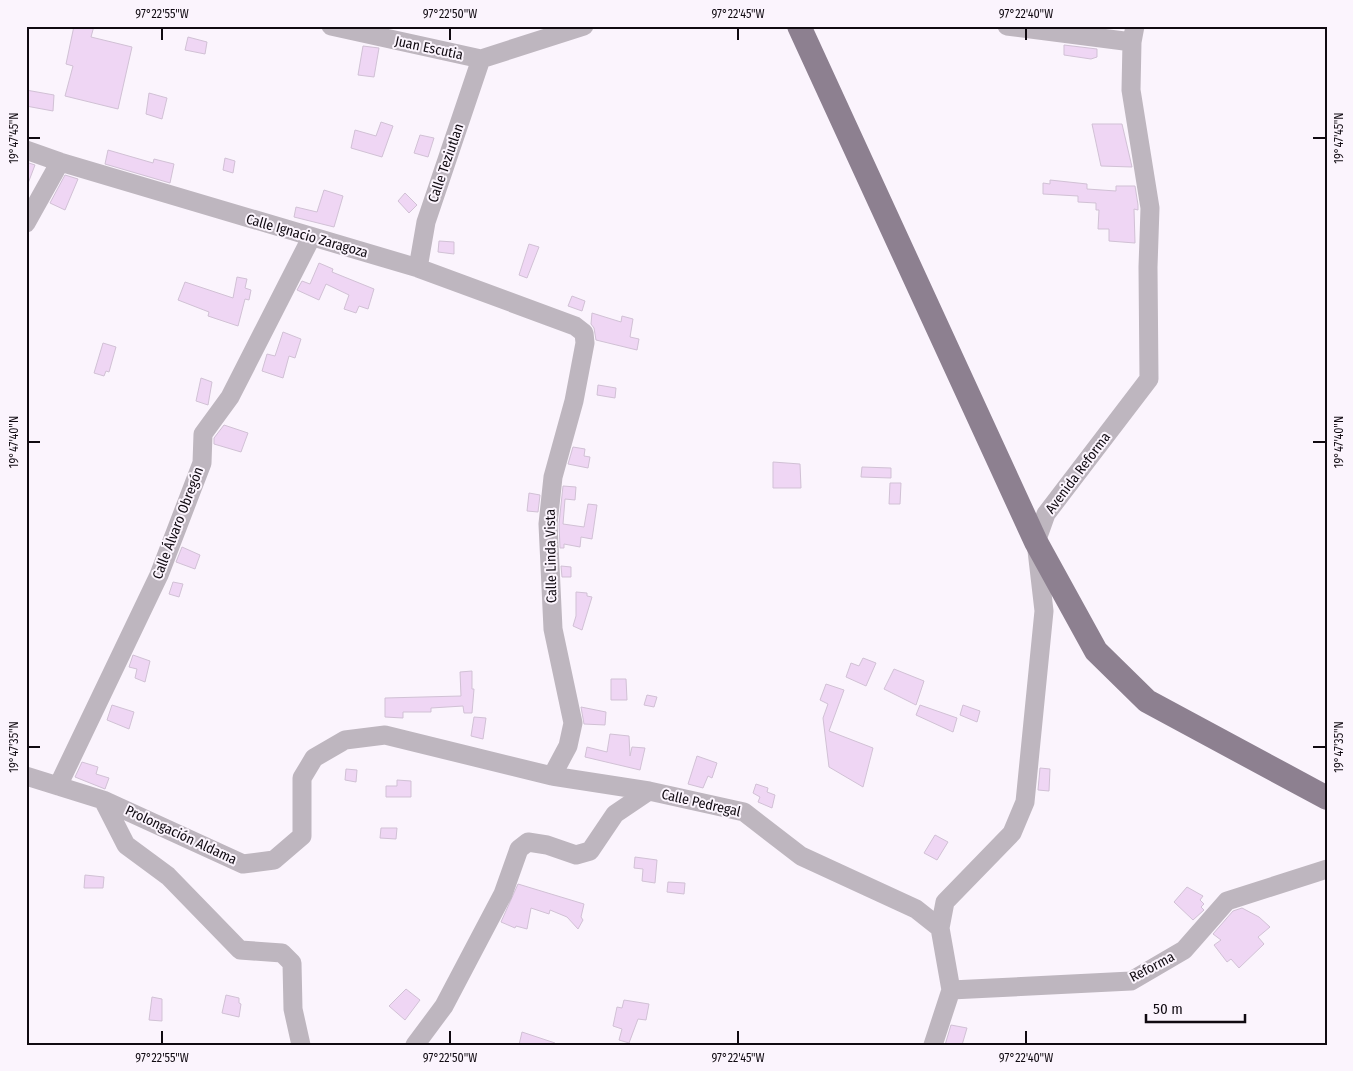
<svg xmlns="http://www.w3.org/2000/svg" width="1353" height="1071" viewBox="0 0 1353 1071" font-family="'Fira Sans Condensed',sans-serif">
  <rect width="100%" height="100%" fill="#fbf4fd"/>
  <path fill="#efd6f4" stroke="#d1c1d5" d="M74 26H94L91 37 132 47 118 109 65 96 73 66 66 64Z
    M188 37 207 42 205 54 185 50Z
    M1064 45 1097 49V57L1091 59 1064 55Z
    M363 46 379 48 374 77 358 75Z
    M26 90 54 95 53 111 26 106Z
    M149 93 167 98 162 119 146 114Z
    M381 122 393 126 382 157 351 148 355 130 376 136Z
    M1092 124H1122L1132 167 1101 166Z
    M420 135 434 138 428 157 414 153Z
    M108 150 153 163 154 159 174 164 170 183 105 164Z
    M225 158 235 161 233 173 223 170Z
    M26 162 35 165 27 186 26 185Z
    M65 175 78 179 65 210 50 203Z
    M1050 180 1087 184V189L1116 191V186H1135L1138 205V210L1134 209 1135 243 1109 241V229H1098L1099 210H1096V203L1078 202V196L1043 194V183L1050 184Z
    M324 190 343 196 334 227 294 217 296 207 317 212Z
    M405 193 417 205 409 213 398 201Z
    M439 241 454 242V254L438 252Z
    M529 244 539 247 527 278 519 275Z
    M319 263 333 269 332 272 374 289 368 309 359 306 356 313 344 309 349 295 326 284 319 300 297 290 302 281 310 284Z
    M237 277 247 279 245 288 251 290 249 300 245 299 238 326 208 316 209 312 178 300 185 282 233 298Z
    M572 296 585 301 582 311 568 306Z
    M592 313 621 322 622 316 633 319 630 337 639 339 637 350 596 340 594 328 591 324Z
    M283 332 301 339 295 358 289 356 283 378 262 371 267 354 275 356Z
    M103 343 116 347 109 372 106 371 104 376 94 373Z
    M201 378 212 382 208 405 196 401Z
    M598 385 616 388 615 398 597 395Z
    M224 425 248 433 241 452 214 444V438Z
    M573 447 585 449 584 456 590 457 588 468 568 464Z
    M773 462 800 464 801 488H773Z
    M862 467 891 468V478L861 477Z
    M890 483H901L900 504H889Z
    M563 486 576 487 575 500 565 499 563 524 584 527 588 504 597 505 592 539 581 537 580 547 564 544V548H560L559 524Z
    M529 493 540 495 538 512 527 511Z
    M182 547 200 555 195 569 176 562Z
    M561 566 571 567V577H562Z
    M173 582 183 584 179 597 169 594Z
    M576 592 587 593V596L592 597 582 630 573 626 576 616Z
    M133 655 150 661 145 682 135 678 137 669 129 667Z
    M863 658 876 663 866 686 846 677 851 663 859 666Z
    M894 669 924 681 916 705 884 689Z
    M472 671V689H474L472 713H464L463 706 431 708V712H403V718L385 717V698L461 696 460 672Z
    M611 679H626L627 700H611Z
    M826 684 844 690 829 731 873 748 863 787 829 767 823 718 828 704 820 700Z
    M647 695 657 697 654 707 644 705Z
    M112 705 134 712 129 729 107 720Z
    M920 705 957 718 953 732 916 715Z
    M963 705 980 711 977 722 960 715Z
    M581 707 606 712 605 725 584 724Z
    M474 717 486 718 483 739 471 736Z
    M610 734 629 736 630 756 632 747 645 748 640 770 585 757 587 747 607 752Z
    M697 756 717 763 712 778 708 776 703 788 688 784Z
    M82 762 98 767 96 774 109 778 105 789 75 777Z
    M1040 768 1050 769 1049 791 1038 790Z
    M346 769 357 770 356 782 345 780Z
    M397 780 411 781V797H386V786H397Z
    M756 784 768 788 767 792 775 795 772 808 758 802 760 797 753 793Z
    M381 828H397L396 839 380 838Z
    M935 835 948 842 937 860 924 853Z
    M635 857 657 860 655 883 642 881 643 869 634 868Z
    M85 875 104 877 103 888H84Z
    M668 882 685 883 684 894 667 892Z
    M518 884 584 904 581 917 583 920 578 929 567 917 550 910 549 914 531 908 527 929 516 926 515 928 501 922Z
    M1187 887 1203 896 1200 900 1204 904 1201 907 1204 910 1193 920 1174 902Z
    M1242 908 1259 917 1270 927 1258 937 1264 944 1239 968 1231 959 1227 962 1214 945 1221 940 1213 934 1233 911Z
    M406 989 420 1000 405 1020 389 1006Z
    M226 995 239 998V1003L241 1004 239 1017 222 1013Z
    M152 997 162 999V1021L149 1020Z
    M624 1000 649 1004 646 1020 638 1019 629 1043 619 1040 622 1029 613 1026 617 1007 622 1008Z
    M951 1025 967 1028 962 1045H945Z
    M522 1032 555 1043V1045H519Z"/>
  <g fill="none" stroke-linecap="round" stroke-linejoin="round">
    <path stroke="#beb6bf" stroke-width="19" d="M331 26 481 59 584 26
      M1007 26 1132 42
      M26 150 60 162 418 268 575 326 584 333 585 343 574 401 553 477 548 524 553 629 573 723 568 746 552 776
      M26 223 60 162
      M418 268 426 222 481 59
      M26 776 103 800 243 864 274 860 302 836V778L314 758 345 740 385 735 552 776 649 791 744 812 801 856 916 909 940 928
      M58 786 159 575 202 463 203 434 230 397 311 238
      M103 800 126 845 168 876 240 950 282 953 292 963 293 1009 301 1045
      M951 990 1131 981 1184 950 1227 901 1327 869
      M415 1045 444 1006 503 894 519 849 528 842 547 845 576 855 590 851 615 814 649 791
      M933 1045 951 990 940 928 945 902 1012 833 1025 802 1044 611 1036 542 1046 514 1149 379 1148 267 1150 208 1131 90 1132 42 1135 26"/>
    <path stroke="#8d8090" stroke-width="24" d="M799 26 1036 542 1096 651 1147 701 1327 798"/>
  </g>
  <path fill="none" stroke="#100a11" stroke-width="2" d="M162 28V40M450 28V40M738 28V40M1026 28V40M28 138H40M1313 138H1326M28 442H40M1313 442H1326M28 747H40M1313 747H1326M162 1031V1044M450 1031V1044M738 1031V1044M1026 1031V1044"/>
  <g text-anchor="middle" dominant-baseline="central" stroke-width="4" stroke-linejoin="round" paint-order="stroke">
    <g font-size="14" fill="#100a11" stroke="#fbf4fd">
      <text transform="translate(429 48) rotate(12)">Juan Escutia</text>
      <text transform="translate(446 163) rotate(-71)">Calle Teziutlan</text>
      <text transform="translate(307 236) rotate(16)">Calle Ignacio Zaragoza</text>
      <text transform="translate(1078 473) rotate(-53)">Avenida Reforma</text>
      <text transform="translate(178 523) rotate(-69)">Calle Álvaro Obregón</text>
      <text transform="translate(551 556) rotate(-91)">Calle Linda Vista</text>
      <text transform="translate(701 803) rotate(13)">Calle Pedregal</text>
      <text transform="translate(181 835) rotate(25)">Prolongación Aldama</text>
      <text transform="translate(1152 967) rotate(-28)">Reforma</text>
    </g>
  </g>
  <rect width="1353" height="1071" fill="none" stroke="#fbf4fd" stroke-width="55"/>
  <path d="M1146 1014v8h99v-8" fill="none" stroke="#100a11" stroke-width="2.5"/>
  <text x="1153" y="1014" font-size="15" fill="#100a11" stroke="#fbf4fd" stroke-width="4" paint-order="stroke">50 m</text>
  <rect x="28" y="28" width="1298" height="1016" fill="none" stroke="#100a11" stroke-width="2"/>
  <g font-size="12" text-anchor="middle" fill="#100a11">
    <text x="162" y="18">97°22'55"W</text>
    <text x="450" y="18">97°22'50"W</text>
    <text x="738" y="18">97°22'45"W</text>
    <text x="1026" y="18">97°22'40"W</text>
    <text transform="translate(14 138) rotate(-90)" y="4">19°47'45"N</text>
    <text transform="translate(1339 138) rotate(-90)" y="4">19°47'45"N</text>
    <text transform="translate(14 442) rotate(-90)" y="4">19°47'40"N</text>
    <text transform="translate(1339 442) rotate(-90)" y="4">19°47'40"N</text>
    <text transform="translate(14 747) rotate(-90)" y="4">19°47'35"N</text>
    <text transform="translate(1339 747) rotate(-90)" y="4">19°47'35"N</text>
    <text x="162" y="1062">97°22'55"W</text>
    <text x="450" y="1062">97°22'50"W</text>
    <text x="738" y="1062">97°22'45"W</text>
    <text x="1026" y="1062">97°22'40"W</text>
  </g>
</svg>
